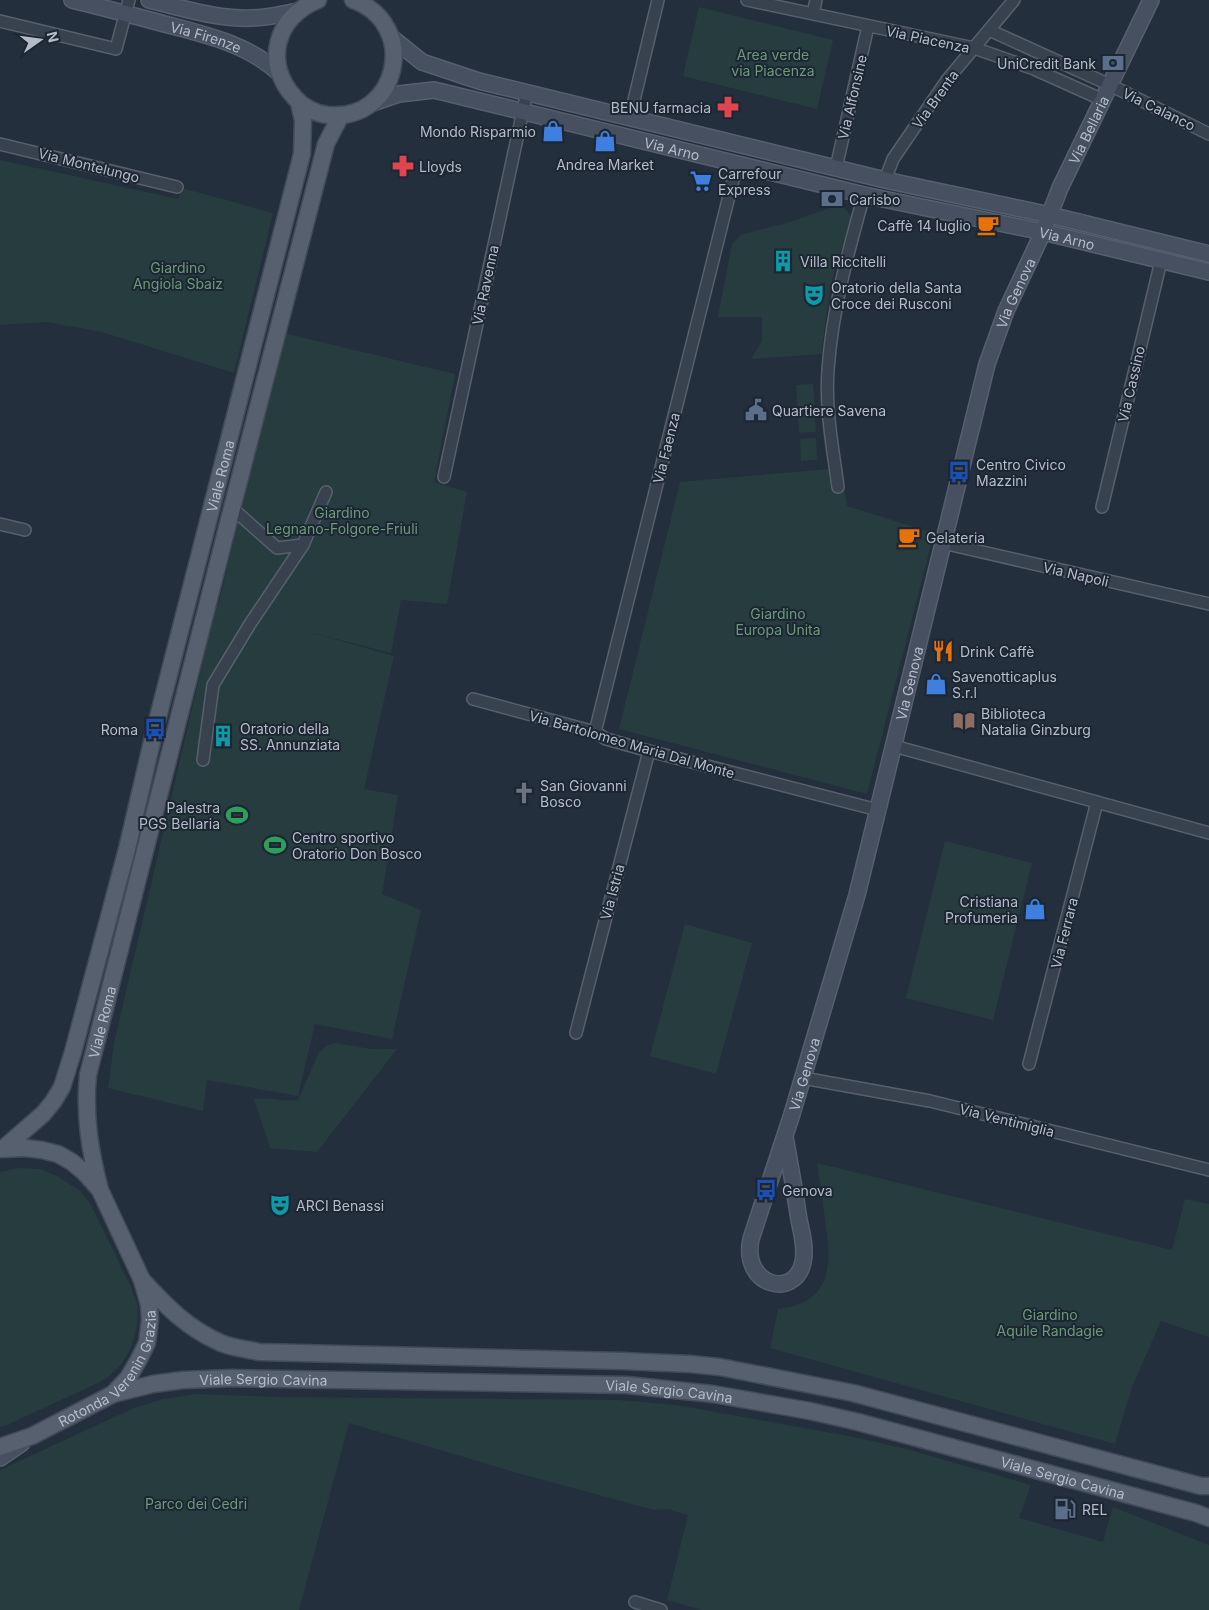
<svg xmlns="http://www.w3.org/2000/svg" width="1209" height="1610" viewBox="0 0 1209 1610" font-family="Inter,sans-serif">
  <rect width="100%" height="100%" fill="#242f3e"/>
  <path fill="#263c3f" d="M699 7 833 40 817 109 683 76Z
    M0 160 178 199 182 188 273 213 234 373 102 332 47 322 0 325Z
    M823 195 834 205 838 201 854 219 837 260 830 290 821 354 751 359 762 341V317H718L732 244 741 235 773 226H778L830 208Z
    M283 333 455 374 434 482 467 492 447 604 401 600 391 653 305 631 394 656 364 789 398 795 382 894 421 910 392 1039 315 1024 298 1096 207 1080 203 1111 108 1088 114 1043 216 606H218Z
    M813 384 816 432 799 433 796 385Z
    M816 438 817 460 801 461 800 439Z
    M841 468 847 506 934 533 867 794 619 729 680 482Z
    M945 841 1032 863 993 1020 906 998Z
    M685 924 752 943 716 1074 650 1056Z
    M336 1043 371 1049H397L317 1152 270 1148 254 1099C269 1096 283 1102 298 1100L319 1052 326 1046Z
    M817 1163 1172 1250 1185 1199 1209 1204V1337L1161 1321 1132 1387 1115 1444 770 1348 778 1309C833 1303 832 1263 825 1220 823 1201 820 1182 817 1163Z
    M18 1168 40 1169 57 1176 80 1191 90 1203 131 1287 138 1306 137 1326 131 1348 121 1365 109 1376 100 1382 7 1425 0 1427V1172Z
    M196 1394 280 1397 618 1400 676 1405 854 1437 910 1450 1031 1485 1019 1518 1103 1542 1113 1507 1209 1545V1610H702L667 1600 688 1515 668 1509 654 1510 514 1472 349 1423 299 1610H0V1470L134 1408 163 1399Z"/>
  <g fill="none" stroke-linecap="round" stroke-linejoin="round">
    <g stroke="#565f6c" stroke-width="14">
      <path id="street" d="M747 0 974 48 1034 69 1103 100
        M813 14 816 0
        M0 21 116 49 129 0
        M989 30 1110 85 1209 134
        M630 117 658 0
        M0 144 177 187
        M836 168 868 26
        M885 180 893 159 947 80 1014 0
        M444 477 527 92
        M838 487C833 449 825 409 828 370 832 311 848 252 864 195
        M1102 507 1161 261
        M232 508 277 548 303 545 326 492
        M0 524 25 530
        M943 543 1209 604
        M473 699 595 732 606 739 649 751 878 810
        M595 732 737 164
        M894 746 1209 833
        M203 760 213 685 250 624 303 545
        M576 1033 649 751
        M1029 1064 1097 802
        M803 1078 930 1101 1209 1170
        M635 1602 661 1610"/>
    </g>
    <g stroke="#565f6c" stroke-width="18">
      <g id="secondary">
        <path id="s1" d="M72 0C101 7 131 15 161 23 202 34 247 43 279 73"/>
        <path d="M149 0C179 7 209 17 240 18 260 19 279 15 298 11"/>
        <path d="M391 37 422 62 479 81 885 180 1050 215 1209 254"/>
        <path id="s2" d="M370 104 399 94 434 90 864 195 1043 232 1209 272"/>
        <path id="s3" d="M785 1137C790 1165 795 1192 799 1220 802 1233 806 1249 803 1262 795 1300 741 1286 751 1239L792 1114 857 895 987 364 1006 311 1043 232 1060 188 1151 0"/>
        <path d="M0 1458 22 1443"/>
      </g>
    </g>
    <g stroke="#414a57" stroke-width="19">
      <g id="primary">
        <path d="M318 0C275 17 263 64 295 98 303 107 316 114 328 115 399 122 420 24 353 0"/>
        <path id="s4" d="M4 1148 43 1114 53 1102 62 1087 73 1052 127 849 155 729 302 154 303 120 299 103"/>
        <path id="s5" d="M100 1190C90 1151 84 1115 88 1075L232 508 326 144 341 115"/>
        <path d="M142 1280C167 1307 187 1328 221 1343 232 1348 247 1349 259 1352L622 1361 690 1364 720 1367 853 1393 1201 1486H1209"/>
        <path id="s6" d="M113 1394 153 1384 183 1380 232 1378 627 1385 713 1394 810 1411 858 1422 1196 1513 1209 1518"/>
        <path id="s7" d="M0 1447 32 1436 113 1394 128 1378 138 1361 147 1343 150 1320 149 1305 142 1280 100 1190 84 1172 72 1162 58 1154 42 1150 25 1148 2 1149"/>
      </g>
    </g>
    <use href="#street" stroke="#38414e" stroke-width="11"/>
    <use href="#secondary" stroke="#465061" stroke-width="15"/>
    <use href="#primary" stroke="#56606e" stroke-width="16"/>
  </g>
  <defs>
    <g id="bank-bare" transform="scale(1.725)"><path d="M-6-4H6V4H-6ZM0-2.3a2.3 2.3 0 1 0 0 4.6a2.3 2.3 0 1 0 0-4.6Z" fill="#5c6f8a" stroke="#1d2633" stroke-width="2.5" paint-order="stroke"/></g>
    <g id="pharmacy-bare" transform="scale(1.725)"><path d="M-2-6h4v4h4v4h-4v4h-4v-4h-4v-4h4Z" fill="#e0444e" stroke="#1d2633" stroke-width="2.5" paint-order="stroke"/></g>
    <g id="shop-bare" transform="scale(1.725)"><path d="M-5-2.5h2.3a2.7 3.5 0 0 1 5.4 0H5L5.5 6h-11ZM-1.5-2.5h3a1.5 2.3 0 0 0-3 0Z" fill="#3f7fe0" stroke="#1d2633" stroke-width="2.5" paint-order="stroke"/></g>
    <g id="supermarket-bare" transform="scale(1.725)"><path d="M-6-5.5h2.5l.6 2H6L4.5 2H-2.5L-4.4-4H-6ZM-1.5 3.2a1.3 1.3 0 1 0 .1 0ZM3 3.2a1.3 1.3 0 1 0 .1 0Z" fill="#3f7fe0" stroke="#1d2633" stroke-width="2.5" paint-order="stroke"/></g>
    <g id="cafe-bare" transform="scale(1.725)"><path d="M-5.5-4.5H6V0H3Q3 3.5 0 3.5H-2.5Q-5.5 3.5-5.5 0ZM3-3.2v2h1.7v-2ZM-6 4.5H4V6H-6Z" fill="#e8710a" stroke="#1d2633" stroke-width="2.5" paint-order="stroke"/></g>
    <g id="building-bare" transform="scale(1.725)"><path d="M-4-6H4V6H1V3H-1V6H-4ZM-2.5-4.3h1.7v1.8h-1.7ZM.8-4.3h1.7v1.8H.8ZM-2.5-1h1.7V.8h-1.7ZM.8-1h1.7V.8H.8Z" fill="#0f9aa8" stroke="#1d2633" stroke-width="2.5" paint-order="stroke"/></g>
    <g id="theatre-bare" transform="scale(1.725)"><path d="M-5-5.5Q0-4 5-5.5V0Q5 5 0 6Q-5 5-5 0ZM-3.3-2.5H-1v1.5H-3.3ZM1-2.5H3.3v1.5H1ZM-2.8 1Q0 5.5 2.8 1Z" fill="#0f9aa8" stroke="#1d2633" stroke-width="2.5" paint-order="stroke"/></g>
    <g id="civic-bare" transform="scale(1.725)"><path d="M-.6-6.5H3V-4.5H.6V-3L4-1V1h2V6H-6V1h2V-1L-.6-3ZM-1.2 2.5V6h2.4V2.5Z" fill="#5c6f8a" stroke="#1d2633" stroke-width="2.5" paint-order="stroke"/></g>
    <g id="bus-bare" transform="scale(1.725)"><path d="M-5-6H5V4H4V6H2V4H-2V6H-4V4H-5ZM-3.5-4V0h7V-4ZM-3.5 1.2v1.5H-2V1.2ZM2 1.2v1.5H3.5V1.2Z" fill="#1a4fb4" stroke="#1d2633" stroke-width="2.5" paint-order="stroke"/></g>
    <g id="restaurant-bare" transform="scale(1.725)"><path d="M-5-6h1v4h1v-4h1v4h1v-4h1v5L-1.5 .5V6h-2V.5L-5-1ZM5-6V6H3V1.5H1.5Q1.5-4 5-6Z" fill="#e8710a" stroke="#1d2633" stroke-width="2.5" paint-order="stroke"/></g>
    <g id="library-bare" transform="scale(1.725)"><path d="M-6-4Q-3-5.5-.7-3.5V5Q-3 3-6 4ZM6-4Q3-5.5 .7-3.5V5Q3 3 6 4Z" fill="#8d6e63" stroke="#1d2633" stroke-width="2.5" paint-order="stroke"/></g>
    <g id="church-bare" transform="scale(1.725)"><path d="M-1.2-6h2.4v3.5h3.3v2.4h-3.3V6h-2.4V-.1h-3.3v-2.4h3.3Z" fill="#6b7280" stroke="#1d2633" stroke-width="2.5" paint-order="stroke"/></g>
    <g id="stadium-bare" transform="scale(1.725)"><path d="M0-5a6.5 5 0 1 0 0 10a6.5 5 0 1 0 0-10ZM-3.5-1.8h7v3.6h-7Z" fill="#2e9e5b" stroke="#1d2633" stroke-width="2.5" paint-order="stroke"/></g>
    <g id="fuel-bare" transform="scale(1.725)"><path d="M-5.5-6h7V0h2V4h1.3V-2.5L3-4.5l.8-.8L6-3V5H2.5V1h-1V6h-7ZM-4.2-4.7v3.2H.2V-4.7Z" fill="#5c6f8a" stroke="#1d2633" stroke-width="2.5" paint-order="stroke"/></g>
  </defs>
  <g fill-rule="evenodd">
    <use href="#bank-bare" x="1113" y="63"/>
    <use href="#pharmacy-bare" x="728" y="107"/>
    <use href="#shop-bare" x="553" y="131"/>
    <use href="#shop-bare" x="605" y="141"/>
    <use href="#pharmacy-bare" x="403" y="166"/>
    <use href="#supermarket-bare" x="701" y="181"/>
    <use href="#bank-bare" x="832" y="199"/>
    <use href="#cafe-bare" x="988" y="225"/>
    <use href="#building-bare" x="783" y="261"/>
    <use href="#theatre-bare" x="814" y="295"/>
    <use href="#civic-bare" x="756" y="410"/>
    <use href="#bus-bare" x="959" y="472"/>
    <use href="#cafe-bare" x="909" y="537"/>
    <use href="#restaurant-bare" x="943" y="651"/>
    <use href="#shop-bare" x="936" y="684"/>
    <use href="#library-bare" x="964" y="721"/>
    <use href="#bus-bare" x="155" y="729"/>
    <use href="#building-bare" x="223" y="736"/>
    <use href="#church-bare" x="524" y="793"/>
    <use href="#stadium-bare" x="237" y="815"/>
    <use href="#stadium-bare" x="275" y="845"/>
    <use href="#shop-bare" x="1035" y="909"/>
    <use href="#bus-bare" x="766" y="1190"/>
    <use href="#theatre-bare" x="280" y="1205"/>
    <use href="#fuel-bare" x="1065" y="1509"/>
  </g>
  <g text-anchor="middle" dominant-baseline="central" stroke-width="4" stroke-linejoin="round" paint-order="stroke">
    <g font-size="14" fill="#b4bcc9" stroke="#1d2633">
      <text stroke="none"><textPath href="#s1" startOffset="139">Via Firenze</textPath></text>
      <text transform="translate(928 39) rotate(12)">Via Piacenza</text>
      <text transform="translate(852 97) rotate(-77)">Via Alfonsine</text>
      <text transform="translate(935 99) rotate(-54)">Via Brenta</text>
      <text transform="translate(1159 109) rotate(26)">Via Calanco</text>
      <text stroke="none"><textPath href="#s3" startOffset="1385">Via Bellaria</textPath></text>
      <text stroke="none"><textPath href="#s2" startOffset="311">Via Arno</textPath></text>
      <text transform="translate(89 165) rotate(14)">Via Montelungo</text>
      <text stroke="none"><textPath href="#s2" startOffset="716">Via Arno</textPath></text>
      <text transform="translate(485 285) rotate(-78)">Via Ravenna</text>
      <text stroke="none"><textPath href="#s3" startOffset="1206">Via Genova</textPath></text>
      <text transform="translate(1131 384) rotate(-77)">Via Cassino</text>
      <text transform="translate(666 448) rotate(-76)">Via Faenza</text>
      <text stroke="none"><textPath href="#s4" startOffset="716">Viale Roma</textPath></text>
      <text transform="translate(1076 574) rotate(13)">Via Napoli</text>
      <text stroke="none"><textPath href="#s3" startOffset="801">Via Genova</textPath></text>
      <text transform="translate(632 744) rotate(16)">Via Bartolomeo Maria Dal Monte</text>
      <text transform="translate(612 892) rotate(-75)">Via Istria</text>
      <text transform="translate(1064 933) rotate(-76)">Via Ferrara</text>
      <text stroke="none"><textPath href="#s5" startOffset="171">Viale Roma</textPath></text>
      <text stroke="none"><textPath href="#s3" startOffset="396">Via Genova</textPath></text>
      <text transform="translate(1007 1120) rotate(14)">Via Ventimiglia</text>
      <text stroke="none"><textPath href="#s7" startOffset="142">Rotonda Verenin Grazia</textPath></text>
      <text stroke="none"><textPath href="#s6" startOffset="152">Viale Sergio Cavina</textPath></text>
      <text stroke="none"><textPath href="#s6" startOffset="558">Viale Sergio Cavina</textPath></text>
      <text stroke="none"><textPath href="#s6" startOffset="962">Viale Sergio Cavina</textPath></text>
    </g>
    <g font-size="14" fill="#6b9a76" stroke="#1d2633">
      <text x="773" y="54">Area verde<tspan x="773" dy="16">via Piacenza</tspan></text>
      <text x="178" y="267">Giardino<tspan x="178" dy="16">Angiola Sbaiz</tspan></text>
      <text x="342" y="512">Giardino<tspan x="342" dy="16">Legnano-Folgore-Friuli</tspan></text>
      <text x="778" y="613">Giardino<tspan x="778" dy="16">Europa Unita</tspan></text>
      <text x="1050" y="1314">Giardino<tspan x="1050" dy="16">Aquile Randagie</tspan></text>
      <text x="196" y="1503">Parco dei Cedri</text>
    </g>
    <g font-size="14" fill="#b4bcc9" stroke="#1d2633" text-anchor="start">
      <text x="1096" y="63" text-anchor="end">UniCredit Bank</text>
      <text x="711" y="107" text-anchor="end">BENU farmacia</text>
      <text x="536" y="131" text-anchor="end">Mondo Risparmio</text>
      <text x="605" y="164" text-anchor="middle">Andrea Market</text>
      <text x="419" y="166">Lloyds</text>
      <text x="718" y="173">Carrefour<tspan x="718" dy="16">Express</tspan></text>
      <text x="849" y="199">Carisbo</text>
      <text x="971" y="225" text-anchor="end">Caffè 14 luglio</text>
      <text x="800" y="261">Villa Riccitelli</text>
      <text x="831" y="287">Oratorio della Santa<tspan x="831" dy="16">Croce dei Rusconi</tspan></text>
      <text x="772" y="410">Quartiere Savena</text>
      <text x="976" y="464">Centro Civico<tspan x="976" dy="16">Mazzini</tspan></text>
      <text x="926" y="537">Gelateria</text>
      <text x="960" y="651">Drink Caffè</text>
      <text x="952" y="676">Savenotticaplus<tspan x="952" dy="16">S.r.l</tspan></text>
      <text x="981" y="713">Biblioteca<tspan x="981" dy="16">Natalia Ginzburg</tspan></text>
      <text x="240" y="728">Oratorio della<tspan x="240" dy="16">SS. Annunziata</tspan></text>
      <text x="138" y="729" text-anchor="end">Roma</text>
      <text x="540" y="785">San Giovanni<tspan x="540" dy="16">Bosco</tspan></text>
      <text x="220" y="807" text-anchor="end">Palestra<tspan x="220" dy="16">PGS Bellaria</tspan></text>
      <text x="292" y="837">Centro sportivo<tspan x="292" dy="16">Oratorio Don Bosco</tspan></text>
      <text x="1018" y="901" text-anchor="end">Cristiana<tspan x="1018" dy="16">Profumeria</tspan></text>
      <text x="782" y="1190">Genova</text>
      <text x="296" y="1205">ARCI Benassi</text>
      <text x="1082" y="1509">REL</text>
    </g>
  </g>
  <g transform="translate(40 40) rotate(76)" stroke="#1d2633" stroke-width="4" paint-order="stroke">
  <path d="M0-4L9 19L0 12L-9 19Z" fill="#b4bcc9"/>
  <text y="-8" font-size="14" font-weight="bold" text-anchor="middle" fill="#b4bcc9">N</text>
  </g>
</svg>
